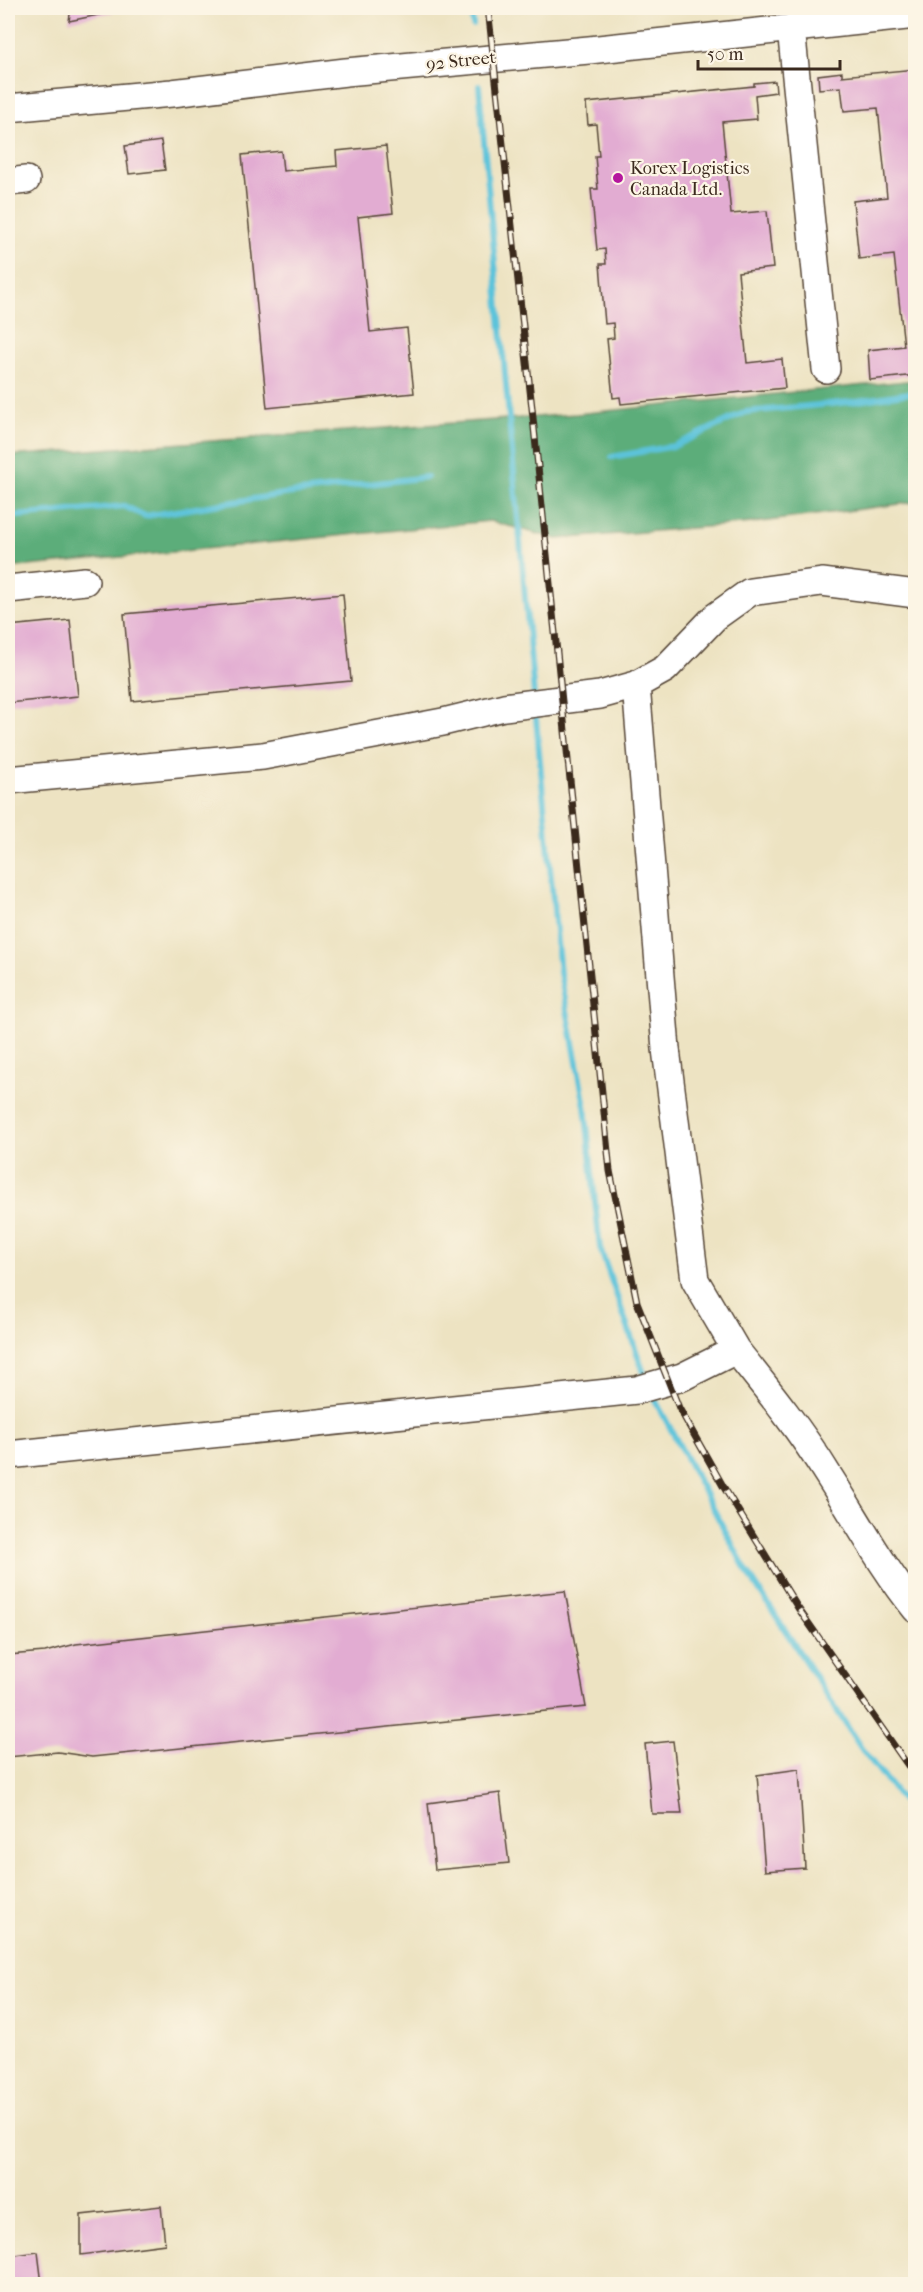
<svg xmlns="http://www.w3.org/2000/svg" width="923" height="2292" viewBox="0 0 923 2292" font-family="'IM FELL French Canon',serif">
  <rect width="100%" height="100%" fill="#fcf5e5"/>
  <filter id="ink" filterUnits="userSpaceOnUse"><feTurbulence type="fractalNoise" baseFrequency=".0167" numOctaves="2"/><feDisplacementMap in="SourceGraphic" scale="12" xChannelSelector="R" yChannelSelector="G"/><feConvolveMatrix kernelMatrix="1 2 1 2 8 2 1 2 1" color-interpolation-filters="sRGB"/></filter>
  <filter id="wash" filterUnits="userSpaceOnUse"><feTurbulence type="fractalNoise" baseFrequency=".008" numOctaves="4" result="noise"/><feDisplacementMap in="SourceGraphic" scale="24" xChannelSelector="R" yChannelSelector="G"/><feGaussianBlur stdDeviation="1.35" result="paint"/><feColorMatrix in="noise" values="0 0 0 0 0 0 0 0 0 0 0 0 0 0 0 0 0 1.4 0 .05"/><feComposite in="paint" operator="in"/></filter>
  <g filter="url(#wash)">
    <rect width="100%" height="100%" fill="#ede3c2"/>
    <path fill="#5cad7a" stroke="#4c6c4c" stroke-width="1.5" d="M915 380V502L753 523 557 539 490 521 8 568V456L576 414Z"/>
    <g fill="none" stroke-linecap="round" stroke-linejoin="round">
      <path stroke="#5cc3da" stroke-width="6" d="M471 8 473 25
        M479 86 534 695
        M612 457 674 446 746 412 851 402 916 392
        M8 513 16 516 124 506 145 516 284 494 427 477
        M535 708 560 973 585 1106 600 1248 646 1379
        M652 1394 745 1568 861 1748 916 1818"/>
    </g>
    <g id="blocks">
      <path fill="#e2acd2" d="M71 8H113V12L69 21Z
        M916 69V375L870 380 868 350 904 346 894 255 859 259 853 201 887 197 878 108 844 111 841 87 819 89 818 75 842 72V76Z
        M775 81 776 92 755 95 757 119 722 122 731 214 767 211 773 268 738 272 747 363 782 359 785 388 621 404 620 397 613 398 607 339 614 338 613 323 605 324 600 264H606L605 249 597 250 591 189H598L595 156H599L596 124 588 125 586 103 754 86V83Z
        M161 141 165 170 129 174 125 146Z
        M386 146 393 213 358 217 370 332 407 328 414 393 267 408 242 155 281 151 283 171 337 166 336 151Z
        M343 594 351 681 132 701 124 614Z
        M70 620 78 696 8 703V626Z
        M565 1591 586 1707 92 1757 58 1752 8 1757V1655L45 1652 76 1644Z
        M673 1741 682 1814H652L645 1744Z
        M799 1769 805 1868 765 1871 757 1775Z
        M500 1793 509 1863 435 1870 428 1803Z
        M161 2206 165 2244 81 2255V2215Z
        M38 2252 42 2284H8V2256Z"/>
    </g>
  </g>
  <g filter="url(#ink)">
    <use href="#blocks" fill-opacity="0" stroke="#564637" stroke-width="1.5"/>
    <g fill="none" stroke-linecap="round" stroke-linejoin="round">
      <g stroke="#564637" stroke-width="30">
        <path id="minor" d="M791 28 826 369
          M8 108 172 93 346 72 589 50 916 15
          M8 182 26 180
          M8 589 85 581
          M636 685 666 1049 695 1280 736 1350
          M8 780 263 756 443 722 504 707 600 695 636 685 665 669 715 617 750 592 822 582 916 594
          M8 1455 637 1390 682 1377 736 1350C768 1390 801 1431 828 1475 857 1520 882 1567 916 1609"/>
      </g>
      <use href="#minor" stroke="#fff" stroke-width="27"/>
      <g stroke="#3b2a1e" stroke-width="7">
        <path id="rail" d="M488 8 532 408 610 1171 637 1302 679 1408 723 1486 798 1608 916 1777"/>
      </g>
      <use href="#rail" stroke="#fcf5e5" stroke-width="4.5" stroke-dasharray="14" stroke-linecap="butt"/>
    </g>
  </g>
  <circle fill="#b5179e" stroke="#fcf5e5" stroke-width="2" cx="618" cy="178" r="6"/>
  <g text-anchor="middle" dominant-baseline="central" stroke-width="4.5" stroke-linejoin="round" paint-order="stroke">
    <g font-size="18" fill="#3b2a1e" stroke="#fcf5e5">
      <text transform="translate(461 61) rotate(-6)">92 Street</text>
    </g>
    <g font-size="18" fill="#3b2a1e" stroke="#fcf5e5" text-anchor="start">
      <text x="630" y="168">Korex Logistics<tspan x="630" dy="21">Canada Ltd.</tspan></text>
    </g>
  </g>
  <rect width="923" height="2292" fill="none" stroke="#fcf5e5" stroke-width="30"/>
  <path d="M698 60v9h142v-9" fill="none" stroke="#3b2a1e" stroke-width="3"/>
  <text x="707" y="60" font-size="18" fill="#3b2a1e" stroke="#fcf5e5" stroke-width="4.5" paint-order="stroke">50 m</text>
</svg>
